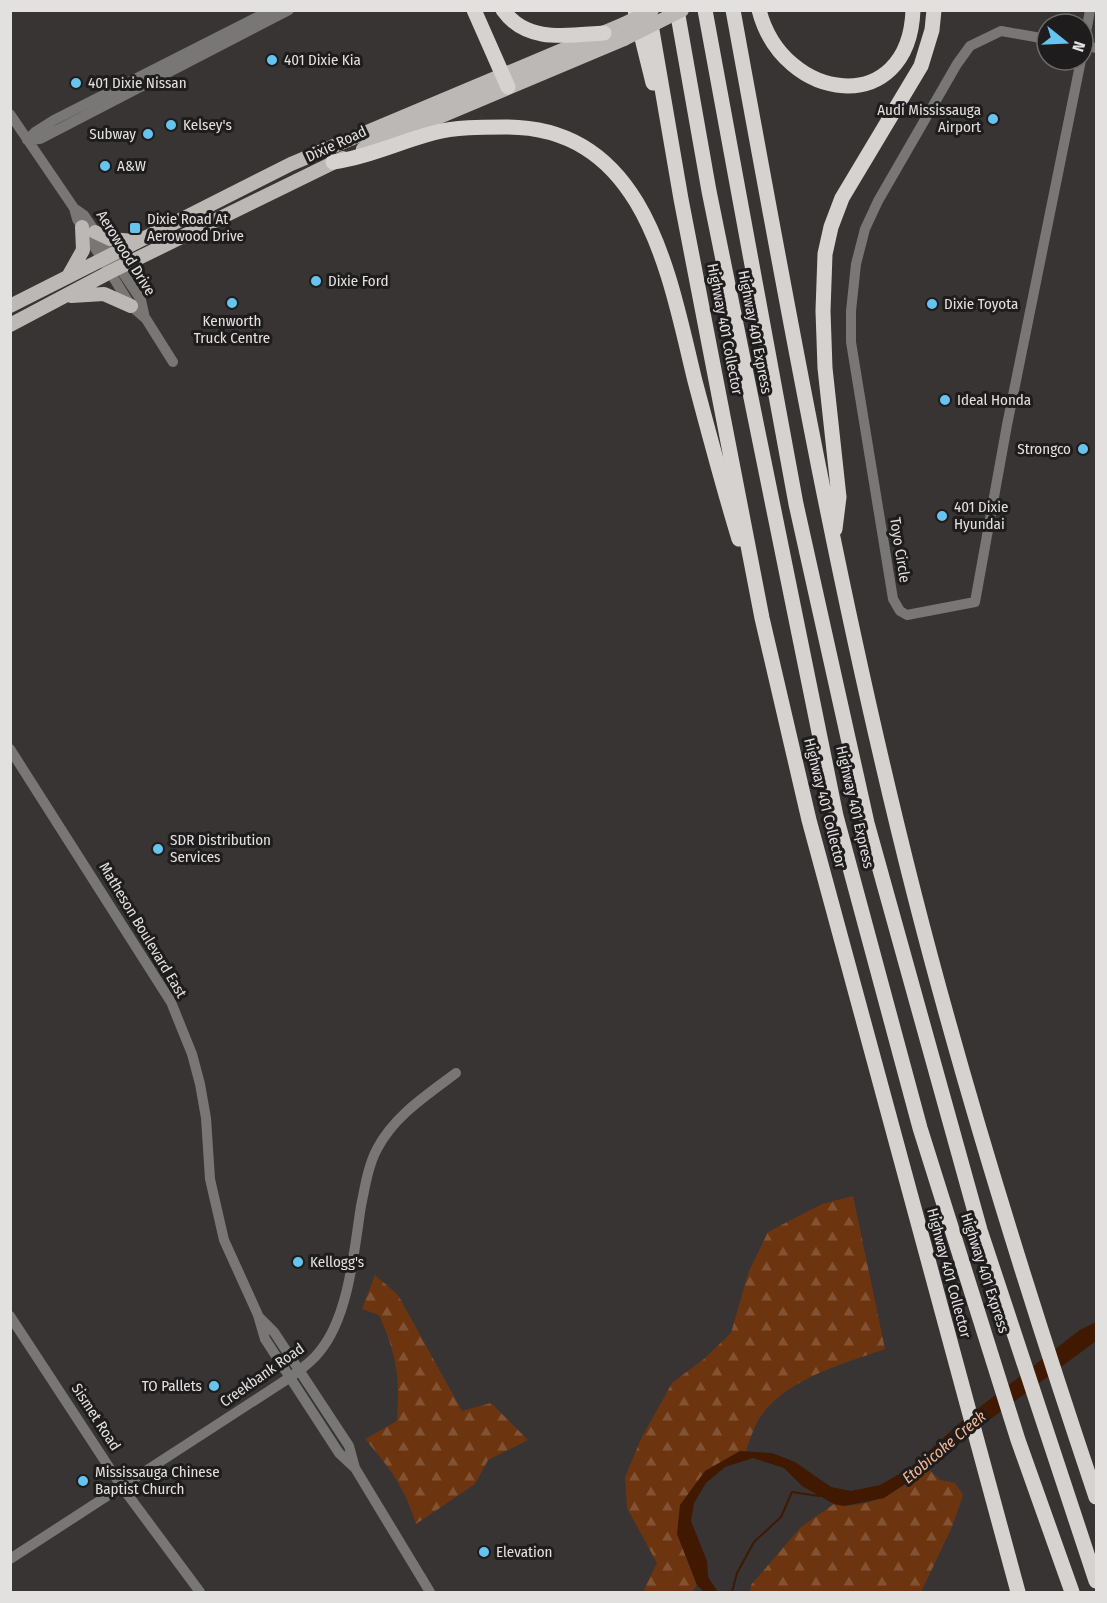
<svg xmlns="http://www.w3.org/2000/svg" width="1107" height="1603" viewBox="0 0 1107 1603" font-family="'Fira Sans Condensed',sans-serif">
  <defs>
    <pattern id="forest-firs" width="22" height="20" patternUnits="userSpaceOnUse" patternTransform="scale(1.5)"><rect width="22" height="20" fill="#6d350f"/><path d="M5 1l3.5 6h-7zM16 11l3.5 6h-7z" fill="#825232"/></pattern>
  </defs>
  <rect width="100%" height="100%" fill="#383433"/>
  <path fill="url(#forest-firs)" d="M853 1196 885 1349C843 1364 791 1377 762 1414 753 1427 749 1443 744 1457L705 1471 677 1534 697 1585 692 1592H643L657 1563 627 1508 625 1477 641 1439 672 1383 704 1359 731 1333 749 1271 768 1232 822 1204Z
    M375 1275 398 1295 462 1411 491 1403 528 1440 488 1460 475 1484 416 1524C404 1486 390 1468 365 1439L397 1421C400 1377 397 1355 379 1315L362 1309Z
    M928 1469 940 1480 955 1483 963 1495 952 1527 921 1592H750L751 1585 801 1527 834 1504C869 1512 901 1487 928 1469Z"/>
  <path fill="#401900" d="M1096 1322V1341L981 1426 928 1469 884 1498 844 1506 834 1504 802 1486 784 1468 753 1458 725 1467 706 1483 694 1503 691 1521 707 1561 708 1577 718 1592H704L697 1585 677 1534 680 1505 705 1471 740 1451 772 1453 795 1462 831 1487 851 1491 880 1485 910 1468 963 1420 1080 1330Z"/>
  <g fill="none" stroke-linecap="round" stroke-linejoin="round">
    <path stroke="#401900" stroke-width="2" d="M732 1592 737 1573 754 1542 781 1517 792 1492 819 1496"/>
    <path stroke="#797776" stroke-width="10" d="M1047 39 1001 31 970 46 957 64 878 201 865 229 856 264 851 311V342L893 599 900 611 907 615 975 602 1007 425 1081 60
      M1083 45 1096 48
      M1083 49 1090 10
      M10 114 74 208 77 219 131 306 146 319 173 362
      M27 140 40 139 289 10
      M27 140 35 132 54 120 271 10
      M74 208 84 215 141 300 145 318
      M10 749 171 1002 192 1054 200 1084 206 1118 210 1179 224 1240 258 1315 265 1339 339 1453 355 1468 430 1592
      M10 1316 122 1487 200 1592
      M260 1318 274 1332 349 1446 355 1468
      M10 1559 289 1378C300 1370 312 1362 320 1351 349 1316 354 1250 361 1206 365 1187 368 1166 377 1149 394 1116 427 1095 456 1073"/>
    <path stroke="#bbb8b6" stroke-width="14" d="M363 149 624 39
      M95 232 110 239 135 241
      M69 275 83 250 82 227
      M71 296 104 294 131 306
      M10 306 291 164 624 24
      M10 325 110 272 343 158"/>
    <path stroke="#d6d2cf" stroke-width="15" d="M474 10 508 87
      M503 10C527 44 569 35 604 33
      M635 10 653 83
      M677 10 709 191 836 816 920 1128 1018 1440 1072 1592
      M705 10 796 504 867 823 980 1230 1096 1581
      M733 10C787 306 840 602 914 893 966 1097 1029 1298 1096 1497
      M759 10C783 103 909 119 913 10
      M649 13 681 199 762 618 809 820 1018 1592
      M333 162C368 157 399 142 433 133 455 127 482 127 505 127 646 126 669 275 695 381 709 434 723 487 739 539
      M835 529 839 497 825 368 823 311 825 254 831 227 842 198 921 66 932 30 934 10"/>
    <path stroke="#bbb8b6" stroke-width="14" d="M624 24 652 10
      M624 39 682 10"/>
  </g>
  <g fill="#67c4ef" stroke="#1e1c1c" stroke-width="2">
    <circle cx="272" cy="60" r="6"/>
    <circle cx="76" cy="83" r="6"/>
    <circle cx="993" cy="119" r="6"/>
    <circle cx="171" cy="125" r="6"/>
    <circle cx="148" cy="134" r="6"/>
    <circle cx="105" cy="166" r="6"/>
    <rect x="129" y="222" width="12" height="12" rx="3"/>
    <circle cx="316" cy="281" r="6"/>
    <circle cx="232" cy="303" r="6"/>
    <circle cx="932" cy="304" r="6"/>
    <circle cx="945" cy="400" r="6"/>
    <circle cx="1083" cy="449" r="6"/>
    <circle cx="942" cy="516" r="6"/>
    <circle cx="158" cy="849" r="6"/>
    <circle cx="298" cy="1262" r="6"/>
    <circle cx="214" cy="1386" r="6"/>
    <circle cx="83" cy="1481" r="6"/>
    <circle cx="484" cy="1552" r="6"/>
  </g>
  <g text-anchor="middle" dominant-baseline="central" stroke-width="6" stroke-linejoin="round" paint-order="stroke">
    <g font-size="15" fill="#e3e1e0" stroke="#1e1c1c" text-anchor="start">
      <text x="284" y="60">401 Dixie Kia</text>
      <text x="88" y="83">401 Dixie Nissan</text>
      <text x="981" y="110" text-anchor="end">Audi Mississauga<tspan x="981" dy="17">Airport</tspan></text>
      <text x="183" y="125">Kelsey's</text>
      <text x="136" y="134" text-anchor="end">Subway</text>
      <text x="117" y="166">A&amp;W</text>
      <text x="147" y="219">Dixie Road At<tspan x="147" dy="17">Aerowood Drive</tspan></text>
      <text x="328" y="281">Dixie Ford</text>
      <text x="944" y="304">Dixie Toyota</text>
      <text x="232" y="321" text-anchor="middle">Kenworth<tspan x="232" dy="17">Truck Centre</tspan></text>
      <text x="957" y="400">Ideal Honda</text>
      <text x="1071" y="449" text-anchor="end">Strongco</text>
      <text x="954" y="507">401 Dixie<tspan x="954" dy="17">Hyundai</tspan></text>
      <text x="170" y="840">SDR Distribution<tspan x="170" dy="17">Services</tspan></text>
      <text x="310" y="1262">Kellogg's</text>
      <text x="202" y="1386" text-anchor="end">TO Pallets</text>
      <text x="95" y="1472">Mississauga Chinese<tspan x="95" dy="17">Baptist Church</tspan></text>
      <text x="496" y="1552">Elevation</text>
    </g>
    <g font-size="15" fill="#e3e1e0" stroke="#1e1c1c">
      <text transform="translate(336 144) rotate(-25)">Dixie Road</text>
      <text transform="translate(126 253) rotate(58)">Aerowood Drive</text>
      <text transform="translate(725 329) rotate(79)">Highway 401 Collector</text>
      <text transform="translate(755 332) rotate(79)">Highway 401 Express</text>
      <text transform="translate(900 550) rotate(81)">Toyo Circle</text>
      <text transform="translate(825 803) rotate(76)">Highway 401 Collector</text>
      <text transform="translate(855 807) rotate(77)">Highway 401 Express</text>
      <text transform="translate(143 930) rotate(59)">Matheson Boulevard East</text>
      <text transform="translate(949 1273) rotate(75)">Highway 401 Collector</text>
      <text transform="translate(985 1273) rotate(72)">Highway 401 Express</text>
      <text transform="translate(262 1375) rotate(-35)">Creekbank Road</text>
      <text transform="translate(96 1417) rotate(57)">Sismet Road</text>
    </g>
    <g font-size="16" font-style="italic" fill="#f5b692" stroke="#1e1c1c">
      <text transform="translate(944 1447) rotate(-40)">Etobicoke Creek</text>
    </g>
  </g>
  <rect width="1107" height="1603" fill="none" stroke="#e3e1e0" stroke-width="24"/>
  <g transform="translate(1065 42) rotate(108)"><circle r="28" fill="#1e1c1c" stroke="#6d6b6a" stroke-width="1.5"/>
  <path d="M0-4.5L10 22L0 15L-10 22Z" fill="#67c4ef"/>
  <text y="-9" font-size="16" font-weight="bold" text-anchor="middle" fill="#e3e1e0">N</text>
  </g>
</svg>
